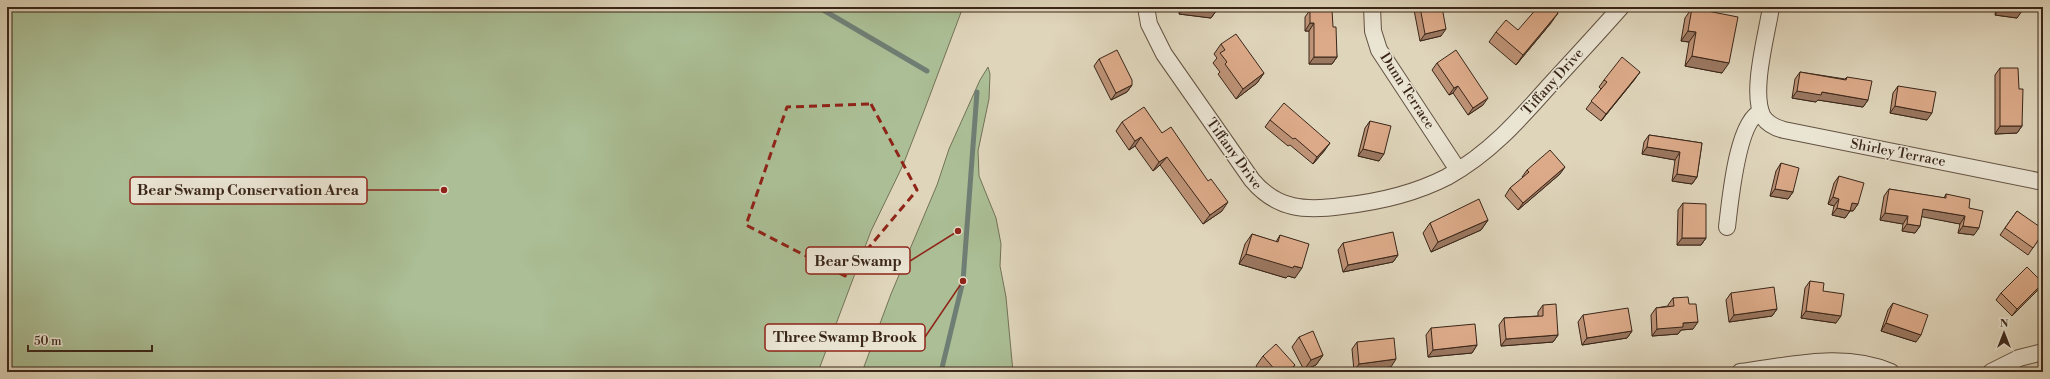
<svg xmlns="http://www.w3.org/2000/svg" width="2050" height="379" viewBox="0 0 2050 379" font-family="'Libre Bodoni',serif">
  <rect width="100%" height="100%" fill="#dfd5bb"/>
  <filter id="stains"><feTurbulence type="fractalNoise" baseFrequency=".005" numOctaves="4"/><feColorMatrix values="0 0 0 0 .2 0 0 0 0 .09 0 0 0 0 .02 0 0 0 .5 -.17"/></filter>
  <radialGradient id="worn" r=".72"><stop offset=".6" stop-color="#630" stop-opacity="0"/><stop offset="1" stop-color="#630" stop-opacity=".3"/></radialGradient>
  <path fill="#abbe95" stroke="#727257" d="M7 7H963L924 111 903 165 871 231 818 372H7Z
    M988 67 990 74 989 99 978 151 979 176 996 218 1001 244 1000 266 1006 297 1013 372H862L891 294 937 185 949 149 980 80Z"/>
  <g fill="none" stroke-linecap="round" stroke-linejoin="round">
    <path stroke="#6f7e74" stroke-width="5" d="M818 7 927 71
      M941 372 963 281 977 92"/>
    <g stroke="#635242" stroke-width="18">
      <path id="street" d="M1146 7 1149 24 1164 54 1252 180C1277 210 1306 211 1342 206 1378 202 1414 194 1447 177 1489 154 1519 120 1550 85 1574 59 1598 33 1621 7
        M1372 7 1373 31 1379 50 1458 170
        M1771 7C1767 34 1750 93 1763 117 1768 124 1776 128 1784 130L2043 182
        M1727 227C1730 203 1737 120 1761 112
        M1740 372C1789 366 1843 351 1891 372
        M1991 372 2019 358 2043 352"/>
    </g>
    <use href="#street" stroke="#eae4d3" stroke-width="16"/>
  </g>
  <path fill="#bd9276" stroke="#3a2619" d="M1180 7H1219L1211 18 1179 14Z
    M1416 7H1442L1441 36 1420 41 1414 10Z
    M1996 7H2022L2017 18 1995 15Z
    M1692 8 1722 73 1685 66 1689 42 1681 41 1685 18Z
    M1310 10 1333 27 1337 57 1332 64H1309V31H1305V17Z
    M1551 23 1516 65 1489 42 1496 32 1518 30Z
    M1221 44 1264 73 1257 83 1236 99 1218 74 1220 72 1213 63 1217 58 1214 54Z
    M1099 59 1132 85 1127 92 1111 100 1094 66Z
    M1437 63 1483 105 1468 115 1453 93 1449 95 1432 70Z
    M2000 68 2019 89 2022 126 2017 133 1995 134V75Z
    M1800 72 1845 79 1847 77 1868 100 1863 107 1818 100 1816 102 1792 98 1795 79Z
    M1635 79 1601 121 1586 109 1601 89 1599 87 1604 80Z
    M1898 86 1927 120 1890 113 1893 93Z
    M1270 120 1325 150 1313 164 1290 145 1288 146 1265 127Z
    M1370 121 1379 161 1358 156 1365 128Z
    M1122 122 1162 133 1222 211 1203 224 1160 165 1153 171 1135 146 1129 150 1116 131Z
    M1649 135 1702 143 1697 177 1692 184 1672 181 1675 160 1642 154 1644 142Z
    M1781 163 1793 192 1788 199 1770 196 1776 171Z
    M1527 170 1560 174 1518 210 1505 196 1510 188 1523 178 1522 177Z
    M1839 176 1858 204 1853 211H1850L1845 218 1832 215 1834 206 1828 204 1834 183Z
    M1889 189 1944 198 1946 194 1969 208 1974 235 1958 233 1960 224 1921 216 1920 226 1915 233 1902 231 1903 224 1880 220 1884 196Z
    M1683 203 1706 238 1701 245H1677L1678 210Z
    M2017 211 2043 233 2028 255 2000 235Z
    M1488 220 1481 230 1431 252 1423 233 1430 223Z
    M1252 234 1276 242 1280 235 1295 278 1288 276 1286 278 1239 264 1245 244Z
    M1343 243 1398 255 1393 262 1343 272 1338 250Z
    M1810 281 1823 291 1836 323 1801 318 1805 288Z
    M2038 290 2012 316 1996 300 2001 293Z
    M1731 293 1777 309 1772 316 1729 322 1726 300Z
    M1673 298 1689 304 1693 329 1681 330 1678 334 1652 336 1651 315 1656 308 1668 306V305Z
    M1893 303 1916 342 1881 331 1888 310Z
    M1543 305 1558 335 1553 342 1501 346 1499 325 1504 318 1538 316V312Z
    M1583 315 1632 331 1627 338 1582 345 1578 322Z
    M1431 328 1477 345 1472 353 1428 357 1426 335Z
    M1299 337 1323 355 1316 365 1304 370 1292 347Z
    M1357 342 1391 367 1354 371 1352 349Z
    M1263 356 1290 372H1261L1256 366Z"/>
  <path fill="#9a7760" stroke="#3a2619" d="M1078 7H1092L1091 9Z
    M1184 7H1211L1218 8 1211 18 1179 14Z
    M2000 8 2022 11 2017 18 1995 15Z
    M1558 13 1551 23 1516 65 1523 55Z
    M1310 23H1314L1309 31H1305Z
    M1446 29 1441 36 1420 41 1425 34Z
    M1688 31 1696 32 1689 42 1681 41Z
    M1692 56 1729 63 1722 73 1685 66Z
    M1314 57H1337L1332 64H1309Z
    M1640 72 1635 79 1601 121 1606 114Z
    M1264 73 1257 83 1236 99 1243 89Z
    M1132 85 1127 92 1111 100 1116 93Z
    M1458 86 1453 93 1449 95 1454 88Z
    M1797 91 1822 92 1868 100 1863 107 1818 100 1816 102 1792 98Z
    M1488 98 1483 105 1468 115 1473 108Z
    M1895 106 1932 113 1927 120 1890 113Z
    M2000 126H2022L2017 133 1995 134Z
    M1141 137 1135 146 1129 150 1135 141Z
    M1330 143 1325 150 1313 164 1317 157Z
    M1647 147 1680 152 1675 160 1642 154Z
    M1363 149 1384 154 1379 161 1358 156Z
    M1167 157 1160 165 1153 171 1159 162Z
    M1565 167 1560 174 1518 210 1523 203Z
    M1677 174 1697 177 1692 184 1672 181Z
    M1775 189 1793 192 1788 199 1770 196Z
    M1833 197 1839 199 1834 206 1828 204Z
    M1228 202 1222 211 1203 224 1210 215Z
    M1852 203 1858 204 1853 211 1847 210Z
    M1837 208 1850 211 1845 218 1832 215Z
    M1923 209 1965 216 1960 224 1918 216Z
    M1885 213 1908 216 1903 224 1880 220Z
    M1488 220 1481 230 1431 252 1438 242Z
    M1907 224 1920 226 1915 233 1902 231Z
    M1963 226 1979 228 1974 235 1958 233Z
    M1682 238H1706L1701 245H1677Z
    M1246 254 1302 268 1295 278 1288 276 1286 278 1239 264Z
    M1398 255 1393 262 1343 272 1348 265Z
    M2043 283 2038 290 2012 316 2017 309Z
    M1777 309 1772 316 1729 322 1734 315Z
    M1806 311 1841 316 1836 323 1801 318Z
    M1698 322 1693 329 1681 330 1678 334 1652 336 1657 329 1683 323Z
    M1886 323 1921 335 1916 342 1881 331Z
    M1632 331 1627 338 1582 345 1587 338Z
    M1558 335 1553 342 1501 346 1506 339Z
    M1477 345 1472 353 1428 357 1433 350Z
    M1323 355 1316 365 1304 370 1311 360Z
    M1396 359 1391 367 1354 371 1359 364Z
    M1295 365 1290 372H1287Z"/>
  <path fill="#dcaa89" stroke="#3a2619" d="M1420 7H1442L1446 29 1425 34Z
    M1538 7H1552L1558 13 1523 55 1496 32 1506 20 1518 30Z
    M2001 7H2022V11L2000 8Z
    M1692 8 1738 17 1729 63 1692 56 1696 32 1688 31Z
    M1310 10H1332L1333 27H1336L1337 57H1314V23H1310Z
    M1236 34 1264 73 1243 89 1225 64 1227 62 1220 53 1225 50 1221 44Z
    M1117 50 1132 80V85L1116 93 1099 59Z
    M1456 50 1488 98 1473 108 1458 86 1454 88 1437 63Z
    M1622 57 1640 72 1606 114 1591 101 1607 82 1604 80Z
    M2000 68H2018L2019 89H2023L2022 126H2000Z
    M1800 72 1846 80 1847 77 1872 81 1868 100 1822 92 1821 95 1797 91Z
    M1898 86 1936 92 1932 113 1895 106Z
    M1284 103 1330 143 1317 157 1295 138 1293 139 1270 120Z
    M1144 107 1162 133 1171 127 1208 181 1211 179 1228 202 1210 215 1167 157 1159 162 1141 137 1135 141 1122 122Z
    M1370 121 1391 126 1384 154 1363 149Z
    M1649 135 1702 143 1697 177 1677 174 1680 152 1647 147Z
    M1550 150 1565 167 1523 203 1510 188 1529 172 1527 170Z
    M1781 163 1799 168 1793 192 1775 189Z
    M1839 176 1864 183 1858 204 1852 203 1850 211 1837 208 1839 199 1833 197Z
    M1889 189 1946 198V194L1970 199 1969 208 1983 211 1979 228 1963 226 1965 216 1923 209 1920 226 1907 224 1908 216 1885 213Z
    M1479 199 1488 220 1438 242 1430 223Z
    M1683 203 1706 204V238H1682Z
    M2017 211 2043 229V233L2033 248 2005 228Z
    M1393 232 1398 255 1348 265 1343 243Z
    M1252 234 1278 242 1280 235 1309 244 1302 268 1294 266 1293 268 1246 254Z
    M2027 267 2043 283 2017 309 2001 293Z
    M1810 281 1824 283 1823 291 1844 294 1841 316 1806 311Z
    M1774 287 1777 309 1734 315 1731 293Z
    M1688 297 1689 304H1696L1698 322 1683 323V327L1657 329 1656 308 1674 306 1673 298Z
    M1893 303 1928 315 1921 335 1886 323Z
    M1556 304 1558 335 1506 339 1504 318 1543 316V305Z
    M1628 308 1632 331 1587 338 1583 315Z
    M1475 324 1477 345 1433 350 1431 328Z
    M1313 331 1323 355 1311 360 1299 337Z
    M1394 338 1396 359 1359 364 1357 342Z
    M1276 344 1295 365 1287 372H1277L1263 356Z"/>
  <path fill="none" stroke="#8f2418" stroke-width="3" stroke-dasharray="8 5" stroke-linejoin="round" d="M871 104 917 190 845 276 746 225 787 107Z"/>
  <g text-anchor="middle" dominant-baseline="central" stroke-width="3" stroke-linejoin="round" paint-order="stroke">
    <g font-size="14" fill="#3a2619" stroke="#eae4d3">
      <text transform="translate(1553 82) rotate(-48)">Tiffany Drive</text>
      <text transform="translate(1407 91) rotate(57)">Dunn Terrace</text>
      <text transform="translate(1898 153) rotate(11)">Shirley Terrace</text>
      <text transform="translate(1234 154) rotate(54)">Tiffany Drive</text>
    </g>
  </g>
  <path fill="none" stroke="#8f2418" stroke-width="1.5" d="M444 190L367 190M958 231L910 261M963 281L925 337"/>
  <g fill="#8f2418" stroke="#eae4d3" stroke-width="1.5">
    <circle cx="444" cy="190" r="4"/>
    <circle cx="958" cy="231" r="4"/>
    <circle cx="963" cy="281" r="4"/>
  </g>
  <g fill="#eae4d3" stroke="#8f2418" stroke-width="1.5">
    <rect x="130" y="177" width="237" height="27" rx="4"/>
    <rect x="806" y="247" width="104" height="27" rx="4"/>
    <rect x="765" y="324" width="160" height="27" rx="4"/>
  </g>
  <g font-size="15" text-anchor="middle" font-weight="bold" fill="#3a2619">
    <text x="248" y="195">Bear Swamp Conservation Area</text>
    <text x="858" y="266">Bear Swamp</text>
    <text x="845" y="342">Three Swamp Brook</text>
  </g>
  <rect width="2050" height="379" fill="none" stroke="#dfd5bb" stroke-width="24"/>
  <rect x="8" y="8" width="2034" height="363" fill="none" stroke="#3a2619" stroke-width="2"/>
  <rect x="12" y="12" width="2026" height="355" fill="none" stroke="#3a2619"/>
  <g transform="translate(2004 333)" stroke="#eae4d3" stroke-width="3" paint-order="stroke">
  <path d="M0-3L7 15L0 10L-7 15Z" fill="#3a2619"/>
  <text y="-6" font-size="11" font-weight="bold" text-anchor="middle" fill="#3a2619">N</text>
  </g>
  <path d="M28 345v6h124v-6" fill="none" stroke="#3a2619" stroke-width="2"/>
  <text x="34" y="345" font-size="12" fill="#3a2619" stroke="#eae4d3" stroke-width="3" paint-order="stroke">50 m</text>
  <rect width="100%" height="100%" filter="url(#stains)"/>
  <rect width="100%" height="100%" fill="url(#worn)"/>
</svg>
